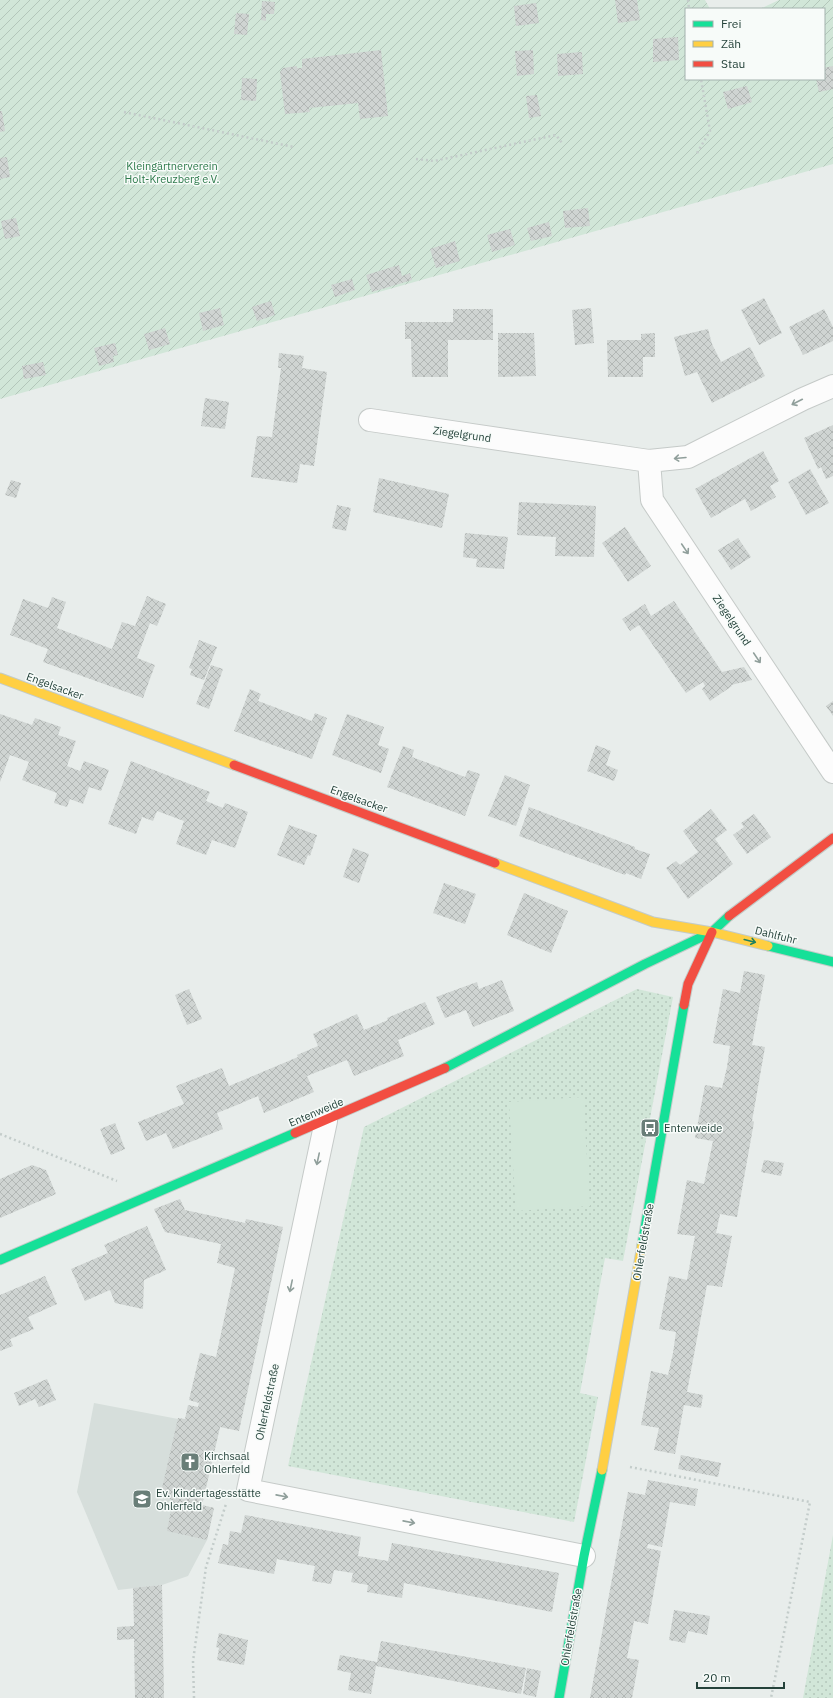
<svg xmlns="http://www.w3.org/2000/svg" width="833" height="1698" viewBox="0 0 833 1698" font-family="'IBM Plex Sans',sans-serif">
  <defs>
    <pattern id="grass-dots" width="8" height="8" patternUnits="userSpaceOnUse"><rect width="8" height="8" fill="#d1e6d8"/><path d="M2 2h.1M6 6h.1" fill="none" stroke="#b3c6ba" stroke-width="1.8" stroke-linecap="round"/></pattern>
    <pattern id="garden-furrows" width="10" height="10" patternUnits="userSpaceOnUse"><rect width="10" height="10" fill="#d1e6d8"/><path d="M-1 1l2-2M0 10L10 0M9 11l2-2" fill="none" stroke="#b3c6ba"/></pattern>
    <pattern id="building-cross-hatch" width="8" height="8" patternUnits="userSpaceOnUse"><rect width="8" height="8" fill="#cfd4d2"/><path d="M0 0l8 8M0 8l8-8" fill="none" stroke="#b2b7b5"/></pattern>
  </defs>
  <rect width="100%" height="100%" fill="#e8edeb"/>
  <path fill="#d6dedb" d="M94 1403 220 1427 202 1505 214 1508 207 1540 188 1576 162 1585 118 1590 77 1492Z"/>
  <path fill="url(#grass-dots)" d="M637 989 673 997 623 1261 605 1258 580 1393 598 1397 574 1522 288 1466 364 1127Z
    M833 1535V1698H803Z"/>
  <path fill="url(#garden-furrows)" d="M0 0H705L710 9H686V79H824V9H760L779 0H833V164L0 399Z"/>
  <path fill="#d1e6d8" d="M583 1097 590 1206 516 1211 509 1102Z"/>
  <path fill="url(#building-cross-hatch)" d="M615 0H637L640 20 618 23Z
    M262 1 275 2 274 14H266V21L261 20Z
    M536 3 539 23 516 26 514 6Z
    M236 13 249 14 247 35 234 34Z
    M678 37 679 60 653 62V39Z
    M381 50 388 116 360 119 358 103 309 108 310 112 285 114 280 72 283 68 297 66V68H302V59Z
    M533 50 534 74 517 76 515 51Z
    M582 52 583 74 558 76 557 54Z
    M833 66V89L819 92 816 79H824V68Z
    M242 78 257 79 256 101 241 100Z
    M747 86 752 102 728 109 723 92Z
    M537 95 541 116 529 118 526 96Z
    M0 111H2L5 131 0 132Z
    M7 157 10 177 0 179V158Z
    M588 208 590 226 565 228 563 211Z
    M16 218 20 236 5 239 1 221Z
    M549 222 552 236 531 241 527 228Z
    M510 229 515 245 492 252 487 235Z
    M455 241 460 261 436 268 430 249Z
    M399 265 402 276 410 273 412 280 372 292 366 275Z
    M352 279 355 290 335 297 331 285Z
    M764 298 782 333 759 345 741 310Z
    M271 301 275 315 257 321 252 307Z
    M220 308 224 325 203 331 199 313Z
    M591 308 594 343 575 345 572 310Z
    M453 309H493V340H448V377H412L411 339H405V322H453Z
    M824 309 833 327V341L803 355 789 327Z
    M165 328 170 344 149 350 144 334Z
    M708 329 712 344 721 362 750 347 765 376 712 403 697 372 685 376 674 337Z
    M498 333H534L536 376 498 377Z
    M655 333V357H643V377H608L607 340H641V334Z
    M115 343 118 355 113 356 114 362 99 366 94 348Z
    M279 353 304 356 302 368 327 372 314 466 300 464 297 483 251 477 257 436 272 437 281 368H278Z
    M43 362 46 375 24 379 22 366Z
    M205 398 229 402 225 429 201 426Z
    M833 425V476L826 479 821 467 818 469 804 438Z
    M763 451 779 481 770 486 776 497 751 511 745 499 711 518 695 489Z
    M810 469 829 503 806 515 788 482Z
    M379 478 449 494 442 528 373 512Z
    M11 480 21 483 16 498 5 495Z
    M519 502 596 506 594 557 555 556 556 537 517 535Z
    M337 505 351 508 346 531 332 528Z
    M625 527 651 566 628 582 602 543Z
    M465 533 508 537 504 569 476 567 477 559 463 557Z
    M738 538 751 557 731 570 718 550Z
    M147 596 166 604 157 626 150 623 137 658 155 665 143 698 43 662 48 649 10 635 23 599 48 608 52 597 66 602 57 628 112 649 122 622 135 626Z
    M674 601 722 672 744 667 752 680 731 685 732 686 710 701 702 689 705 686 703 682 686 693 639 625 630 631 622 619 645 604 651 616Z
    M199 640 217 647 204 680 190 675 192 669 189 668Z
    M211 665 223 669 209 709 196 704Z
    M250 689 261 694 258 701 312 721 315 713 327 718 312 759 234 731Z
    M833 701V716L826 706Z
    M0 714 32 725 35 718 61 727 58 735 76 741 67 766 80 771 84 761 109 770 101 791 89 787 83 804 70 799 67 807 54 803 57 793 22 780 29 762 10 755 0 782Z
    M347 714 384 727 378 745 389 749 381 773 332 755Z
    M596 745 611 751 606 765 618 770 614 781 587 771Z
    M403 746 414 750 412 757 465 777 468 770 480 774 465 816 387 787Z
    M131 761 210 792 206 801 223 808 225 803 248 812 235 848 212 840 206 855 176 844 184 821 157 811 153 821 142 817 136 834 108 824Z
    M505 775 530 785 516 826 488 816Z
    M529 807 635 847V849L650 854 641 879 626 873 625 875 519 836Z
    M711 809 727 830 715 839 733 864 688 899 666 868 676 861 680 865 698 852 683 831Z
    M754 814 771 837 747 854 733 835 744 827 741 823Z
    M289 825 317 835 310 856 308 855 304 865 277 855Z
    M353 848 369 854 359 883 343 877Z
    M444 883 476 894 465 924 433 913Z
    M524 893 568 911 551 953 507 935Z
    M744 971 765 975 752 1045 765 1047 752 1121 754 1122 737 1217 720 1214 716 1233 732 1236 722 1287 707 1285 687 1392 703 1395 701 1408 684 1405 675 1454 654 1450 659 1428 641 1425 651 1371 668 1375 673 1353 676 1332 659 1329 669 1276 687 1280 695 1236 677 1234 687 1180 704 1184 713 1141 695 1138 705 1085 722 1088 727 1067 730 1046 713 1043 723 989 740 993Z
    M502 980 514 1011 473 1027 466 1010 445 1018 436 997 477 982 479 989Z
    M189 989 202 1019 187 1025 175 995Z
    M425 1002 435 1024 398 1040 404 1056 354 1076 347 1060 307 1076 314 1092 264 1113 258 1096 237 1105 217 1113 223 1129 173 1149 166 1133 146 1141 138 1122 184 1104 176 1086 222 1068 229 1086 298 1057 297 1055 318 1046 313 1034 357 1014 364 1030 388 1020 387 1018Z
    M115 1123 125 1149 111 1155 100 1129Z
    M764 1160 784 1163 781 1176 761 1172Z
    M32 1165 46 1170 56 1194 0 1218V1179Z
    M180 1199 185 1210 245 1223 246 1219 283 1227 239 1431 220 1427 202 1505 214 1508 207 1540 167 1531 173 1500 160 1497 178 1418 185 1419 188 1405 198 1407 199 1403 189 1400 200 1353 216 1357 235 1268 217 1263 221 1244 165 1232 154 1209Z
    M147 1226 166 1270 144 1280 143 1309 115 1303 110 1290 85 1301 71 1269 108 1253 104 1245Z
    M45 1276 57 1304 28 1317 34 1329 10 1339 13 1346 0 1351V1295Z
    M47 1379 56 1400 39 1407 35 1399 19 1406 14 1393Z
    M681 1455 721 1463 718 1477 678 1469Z
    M648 1480 698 1489 695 1506 670 1502 662 1547 648 1544 647 1548 661 1551 648 1624 634 1621 627 1658 639 1660 632 1698H590L628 1492 645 1495Z
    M245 1515 361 1537 358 1556 388 1561 392 1543 559 1573 552 1612 404 1583 402 1598 367 1592 368 1585 351 1582 353 1573 334 1570 331 1584 312 1581 315 1566 277 1559 274 1574 218 1563 223 1544 228 1545 230 1531 241 1533Z
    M162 1585 164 1698H135L134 1639 117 1640V1627L134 1626 133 1588Z
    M674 1610 710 1616 707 1635 688 1631 685 1643 669 1640Z
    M219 1633 248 1640 244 1665 217 1660 219 1648 216 1647Z
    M381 1641 526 1668 521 1694 376 1666 371 1694 348 1690 351 1673 337 1670 340 1655 377 1662Z
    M527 1668 541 1671 536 1697 523 1694Z"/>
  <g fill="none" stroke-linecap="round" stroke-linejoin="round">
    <g stroke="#c5cac8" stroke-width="24">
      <path id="street" d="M833 386 803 399 688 457 649 461 652 500 833 772
        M370 420 649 461
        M326 1121 248 1490 584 1556"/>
    </g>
    <g stroke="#c3cbc8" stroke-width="11">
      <path id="fast" d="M768 946 833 962
        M445 1068 645 964 712 932 729 916
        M642 1245 684 1005
        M0 1260 295 1133
        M559 1698 584 1556 602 1470"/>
    </g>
    <g stroke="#c3cbc8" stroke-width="11">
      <path id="slow" d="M0 678 234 765
        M495 863 653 922 712 932 768 946
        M602 1470 642 1245"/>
    </g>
    <g stroke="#c3cbc8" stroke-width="11">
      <path id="jam" d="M234 765 495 863
        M729 916 833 838
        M684 1005 688 984 712 932
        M295 1133 445 1068"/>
    </g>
    <path stroke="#c3ccca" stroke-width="2.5" stroke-dasharray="2 3" stroke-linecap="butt" d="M688 0 689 9
      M124 112 294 147
      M697 153 710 131 701 79
      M416 159 434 161 556 135 562 143
      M0 1134 117 1181
      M630 1467 810 1502 771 1698
      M194 1698 193 1661 206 1567 226 1504"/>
    <use href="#street" stroke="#fcfcfc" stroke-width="22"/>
    <use href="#fast" stroke="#16e098" stroke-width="9"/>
    <use href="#slow" stroke="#ffcf43" stroke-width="9"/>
    <use href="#jam" stroke="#f24e42" stroke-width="9"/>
  </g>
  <defs><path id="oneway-shaft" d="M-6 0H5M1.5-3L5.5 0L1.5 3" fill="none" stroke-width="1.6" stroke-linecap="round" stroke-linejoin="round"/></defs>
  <g stroke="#909f9b">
    <use href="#oneway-shaft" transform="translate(797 402) rotate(153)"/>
    <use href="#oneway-shaft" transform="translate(680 458) rotate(175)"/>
    <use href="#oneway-shaft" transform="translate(685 549) rotate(56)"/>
    <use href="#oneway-shaft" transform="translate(757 658) rotate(56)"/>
    <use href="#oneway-shaft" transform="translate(318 1159) rotate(102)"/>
    <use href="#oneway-shaft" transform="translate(291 1286) rotate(102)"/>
    <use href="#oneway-shaft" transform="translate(282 1496) rotate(11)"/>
    <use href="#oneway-shaft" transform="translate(409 1522) rotate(11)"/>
  </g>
  <use stroke="#1e8160" href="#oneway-shaft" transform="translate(750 941) rotate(14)"/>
  <defs>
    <g id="bus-square" transform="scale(1)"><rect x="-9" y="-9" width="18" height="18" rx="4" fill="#697e78" stroke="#f7fbf9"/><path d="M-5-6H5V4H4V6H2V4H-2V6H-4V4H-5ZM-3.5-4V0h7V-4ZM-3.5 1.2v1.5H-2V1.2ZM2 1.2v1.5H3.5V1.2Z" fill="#fff"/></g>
    <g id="church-square" transform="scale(1)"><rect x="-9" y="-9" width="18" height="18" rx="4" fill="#697e78" stroke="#f7fbf9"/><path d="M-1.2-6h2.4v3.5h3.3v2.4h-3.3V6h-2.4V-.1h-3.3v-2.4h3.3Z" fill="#fff"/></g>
    <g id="school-square" transform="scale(1)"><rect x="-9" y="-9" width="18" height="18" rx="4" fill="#697e78" stroke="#f7fbf9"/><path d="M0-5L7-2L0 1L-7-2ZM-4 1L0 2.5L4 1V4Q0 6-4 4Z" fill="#fff"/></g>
  </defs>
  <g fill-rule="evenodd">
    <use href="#bus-square" x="650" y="1128"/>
    <use href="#church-square" x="190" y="1462"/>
    <use href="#school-square" x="142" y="1499"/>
  </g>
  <g text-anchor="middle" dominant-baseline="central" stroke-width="3" stroke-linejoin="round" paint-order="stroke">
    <g font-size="11" fill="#2d7a4b" stroke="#f7fbf9">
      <text x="172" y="166">Kleingärtnerverein<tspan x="172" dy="13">Holt-Kreuzberg e.V.</tspan></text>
    </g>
    <g font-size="11" fill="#24423a" stroke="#f7fbf9">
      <text transform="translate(462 434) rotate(8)">Ziegelgrund</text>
      <text transform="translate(732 620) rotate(56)">Ziegelgrund</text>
      <text transform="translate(55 686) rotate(20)">Engelsacker</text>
      <text transform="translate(359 799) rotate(20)">Engelsacker</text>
      <text transform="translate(776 935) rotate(14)">Dahlfuhr</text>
      <text transform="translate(316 1112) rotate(-23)">Entenweide</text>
      <text transform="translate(643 1242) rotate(-80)">Ohlerfeldstraße</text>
      <text transform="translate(267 1402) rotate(-78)">Ohlerfeldstraße</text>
      <text transform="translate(571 1627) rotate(-80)">Ohlerfeldstraße</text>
    </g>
    <g font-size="11" fill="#24423a" stroke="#f7fbf9" text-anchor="start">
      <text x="664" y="1128">Entenweide</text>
      <text x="204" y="1456">Kirchsaal<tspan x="204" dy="13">Ohlerfeld</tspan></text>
      <text x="156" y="1493">Ev. Kindertagesstätte<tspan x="156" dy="13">Ohlerfeld</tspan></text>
    </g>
  </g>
  <rect x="685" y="8" width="140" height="72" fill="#f7fbf9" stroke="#a3b1ad"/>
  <rect x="693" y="21" width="20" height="6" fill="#16e098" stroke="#a3b1ad"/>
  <text x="721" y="28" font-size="12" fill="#24423a">Frei</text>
  <rect x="693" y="41" width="20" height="6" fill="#ffcf43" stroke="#a3b1ad"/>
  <text x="721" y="48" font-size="12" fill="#24423a">Zäh</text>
  <rect x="693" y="61" width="20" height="6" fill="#f24e42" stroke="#a3b1ad"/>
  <text x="721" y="68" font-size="12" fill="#24423a">Stau</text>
  <path d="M697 1682v6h87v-6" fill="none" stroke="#24423a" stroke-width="2"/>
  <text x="703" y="1682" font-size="12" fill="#24423a" stroke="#f7fbf9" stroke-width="3" paint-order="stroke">20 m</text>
</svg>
